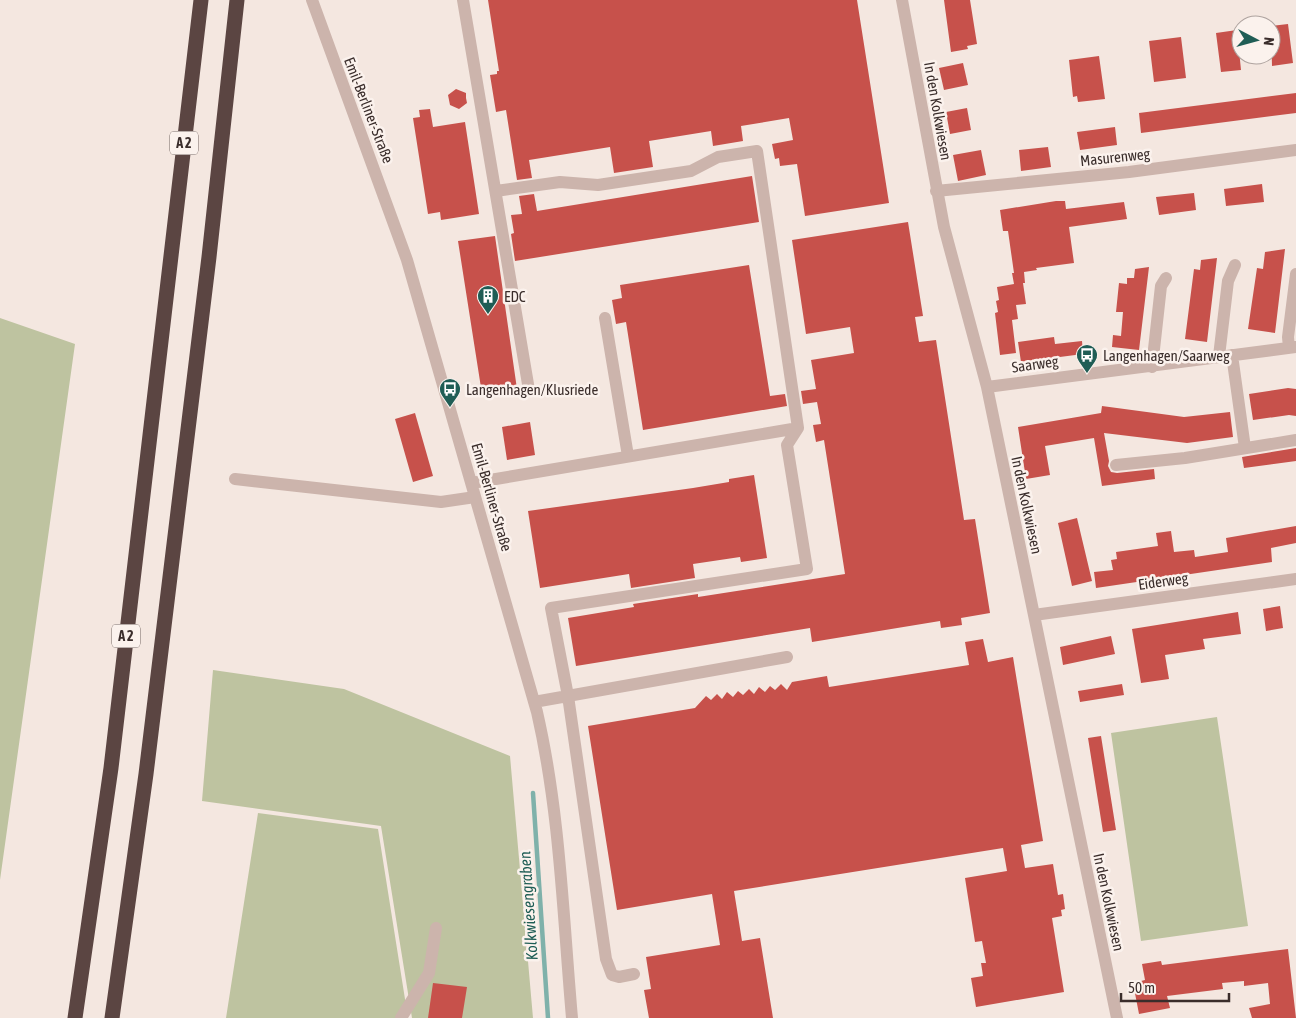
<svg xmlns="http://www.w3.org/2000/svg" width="1296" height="1018" viewBox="0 0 1296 1018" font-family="'Asap Condensed',sans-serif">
  <rect width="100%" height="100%" fill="#f4e7e0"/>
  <path fill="#bec3a0" d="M0 318 75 344 0 880Z
    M213 670 344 689 510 756 533 1018H412L381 826 202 801Z
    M1217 717 1248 926 1141 941 1111 733Z
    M258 813 378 829 408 1018H226Z"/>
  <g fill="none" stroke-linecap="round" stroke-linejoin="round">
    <path stroke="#7fb1aa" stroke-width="4.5" d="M533 793 548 1018"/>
  </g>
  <path fill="#c7514b" d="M488 0H857L889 203 805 216 797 164 780 166 779 158 775 159 772 144 793 140 789 118 741 126 743 141 713 146 711 131 649 141 653 167 614 173 610 147 529 160 532 178 517 180 506 110 496 112 490 75 497 74V71H499Z
    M944 0H970L977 44 967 46 968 49 951 52Z
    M1288 24 1293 63 1272 66 1271 26Z
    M1237 30 1241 70 1221 72 1216 33Z
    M1181 37 1186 78 1154 82 1149 41Z
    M1099 56 1105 99 1078 102 1077 96 1073 97 1069 60Z
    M963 63 968 85 944 90 939 68Z
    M456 89 466 93V98L467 103 459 109 450 105 448 95Z
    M1296 93V113L1141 133 1139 113Z
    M967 108 971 130 950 134 946 112Z
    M430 109 433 127 465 122 479 214 441 220 440 212 428 214 413 118 420 117 419 110Z
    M1115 127 1117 145 1080 150 1077 132Z
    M1048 147 1051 167 1021 171 1019 150Z
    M981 150 986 175 958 181 953 155Z
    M752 176 759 222 515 261 511 234 514 233 511 215 522 214 519 196 534 194 537 211Z
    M1262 184 1264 202 1226 206 1224 189Z
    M1194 193 1196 210 1159 215 1156 197Z
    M1056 201H1065L1066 209 1124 202 1127 219 1069 227 1074 263 1036 268 1037 270 1024 272 1025 283H1023L1026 304 1016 305 1018 319 1012 320 1016 353 1000 355 995 313 998 312 996 301 999 300 997 287 1014 284 1012 273H1014L1008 231H1003L1000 210Z
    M908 222 923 316 915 317 919 342 936 340 964 520 975 519 990 613 961 618 962 625 941 628 940 621 812 642 810 628 576 666 568 618 634 607 633 604 698 594V597L845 574 824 440 816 442 813 425 821 424 817 402 803 404 801 391 816 389 811 360 854 353 850 327 806 334 792 240Z
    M495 236 517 389 482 394 458 241Z
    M1285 249 1275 333 1248 329 1257 268 1263 269 1265 252Z
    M1217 258 1207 342 1185 339 1194 269 1200 270 1201 260Z
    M749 265 770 396 785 394 787 406 643 430 626 322 616 324 612 300 622 298 620 285Z
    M1149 267 1139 350 1112 347 1113 335 1121 336 1123 312H1116L1119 283 1127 284V278H1134L1135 269Z
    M1054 337 1055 344 1082 341 1083 354 1021 362 1018 342Z
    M1288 388 1296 389V416L1289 415 1253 420 1249 394Z
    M1102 406 1184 417 1230 412 1233 437 1187 443 1104 433 1109 461 1108 466 1111 472 1117 473 1154 469 1155 479 1102 486 1094 438 1045 446 1050 475 1026 479 1018 427 1101 413Z
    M415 413 433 476 413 482 395 419Z
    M530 422 535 455 507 460 502 427Z
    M1296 448V461L1244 468 1242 457Z
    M754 475 767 558 741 562 740 557 693 564 695 578 631 588 629 574 540 588 528 511 693 488 729 482V479Z
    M1077 518 1092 581 1072 586 1058 523Z
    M1296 526V543L1271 548 1272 562 1096 588 1094 572 1113 570 1111 560 1117 559 1116 552 1158 546 1156 533 1171 531 1174 552 1194 550 1195 557 1228 552 1226 538Z
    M1280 606 1283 628 1266 631 1263 609Z
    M1238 612 1241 634 1203 639 1205 649 1165 655 1169 679 1141 683 1132 629Z
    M1111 636 1115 654 1063 665 1060 647Z
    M983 639 988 662 1013 657 1043 841 1021 845 1025 868 1053 864 1058 895 1063 894 1065 909 1061 910 1062 916 1052 918 1064 992 976 1007 971 978 983 976 981 963H986L982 941 975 942 965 878 1007 871 1003 848 734 891 742 941 760 938 773 1018H649L644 990 651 989 646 957 720 945 712 894 617 910 588 726 695 708 706 696 711 700 717 694 722 699 727 692 733 697 738 691 743 695 749 689 754 694 759 687 765 692 770 686 775 690 781 684 787 690 792 682 827 676 829 687 969 665 965 642Z
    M1122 684 1124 695 1080 702 1078 691Z
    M1101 736 1116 830 1103 832 1088 738Z
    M1288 949 1296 1018H1252L1249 1008 1270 1004 1268 983 1244 986V981L1222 983 1223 989 1167 996 1170 1008 1139 1014 1133 983 1145 980 1142 964 1161 961 1162 965Z
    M433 983 467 987 462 1018H428Z"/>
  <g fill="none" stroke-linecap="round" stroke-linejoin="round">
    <path stroke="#ccb4ac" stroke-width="12" d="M312 0 407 260 537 712C560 812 563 916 572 1018
      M463 0 529 390
      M902 0 944 227 987 387 1117 1018
      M496 191 560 182 598 185 691 171 718 157 757 151 798 428 787 445 807 569 551 608 568 696 606 959 612 975 619 977 634 974
      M936 191 1129 172 1296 150
      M605 318 628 456
      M1289 348 1288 337 1296 274
      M1232 355 1245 448
      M1219 356 1228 281 1235 265
      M1152 367 1161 286 1166 278
      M987 387 1296 347
      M1116 465 1185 458 1296 440
      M235 479 441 502 475 497
      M472 483 798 428
      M1034 615 1296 579
      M534 702 787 657
      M401 1018 429 973 436 928"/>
    <path stroke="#5b4542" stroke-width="15" d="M75 1018 111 768 201 0
      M112 1018 146 774 209 257 237 0"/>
  </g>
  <defs>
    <g id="building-pin" transform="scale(1.125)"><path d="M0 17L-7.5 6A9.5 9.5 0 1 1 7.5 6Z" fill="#1f5d55" stroke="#fbf2ed"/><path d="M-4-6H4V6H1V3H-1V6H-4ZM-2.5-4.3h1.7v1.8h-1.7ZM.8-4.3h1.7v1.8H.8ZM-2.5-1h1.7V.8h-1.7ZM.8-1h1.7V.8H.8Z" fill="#fff"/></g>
    <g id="bus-pin" transform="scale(1.125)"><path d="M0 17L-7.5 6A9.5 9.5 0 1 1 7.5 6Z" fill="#1f5d55" stroke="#fbf2ed"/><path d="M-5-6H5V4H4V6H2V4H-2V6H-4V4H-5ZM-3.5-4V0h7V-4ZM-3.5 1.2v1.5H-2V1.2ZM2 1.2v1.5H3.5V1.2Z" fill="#fff"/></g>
  </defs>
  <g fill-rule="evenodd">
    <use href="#building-pin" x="488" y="296"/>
    <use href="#bus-pin" x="1087" y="355"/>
    <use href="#bus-pin" x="450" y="389"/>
  </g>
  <g text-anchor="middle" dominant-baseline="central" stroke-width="5" stroke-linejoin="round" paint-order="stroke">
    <g fill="#fbf2ed" stroke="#746865" stroke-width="1">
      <rect x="170" y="131.5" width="28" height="23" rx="4"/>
      <rect x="112" y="624.5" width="28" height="23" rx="4"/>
    </g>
    <g font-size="14" font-weight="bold" fill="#3a2d2b">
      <text x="184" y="143">A 2</text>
      <text x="126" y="636">A 2</text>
    </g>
    <g font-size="15" fill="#3a2d2b" stroke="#fbf2ed">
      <text transform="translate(369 110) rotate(69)">Emil-Berliner-Straße</text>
      <text transform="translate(938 111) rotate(80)">In den Kolkwiesen</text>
      <text transform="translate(1115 157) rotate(-6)">Masurenweg</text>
      <text transform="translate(1035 364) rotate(-8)">Saarweg</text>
      <text transform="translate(492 497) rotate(74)">Emil-Berliner-Straße</text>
      <text transform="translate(1027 505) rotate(78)">In den Kolkwiesen</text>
      <text transform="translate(1163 581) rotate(-8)">Eiderweg</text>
      <text transform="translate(1109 902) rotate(78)">In den Kolkwiesen</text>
    </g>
    <g font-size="15" fill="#3a2d2b" stroke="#fbf2ed" text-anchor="start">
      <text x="504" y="296">EDC</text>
      <text x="1103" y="355">Langenhagen/Saarweg</text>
      <text x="466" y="389">Langenhagen/Klusriede</text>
    </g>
    <g font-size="16" font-style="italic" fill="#1f5d55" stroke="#fbf2ed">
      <text transform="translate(528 906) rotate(-94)">Kolkwiesengraben</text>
    </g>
  </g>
  <g transform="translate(1256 40) rotate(96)"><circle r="24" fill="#fbf2ed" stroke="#aea39f"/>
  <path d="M0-4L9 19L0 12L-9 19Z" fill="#1f5d55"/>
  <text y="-8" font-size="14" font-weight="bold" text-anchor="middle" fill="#3a2d2b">N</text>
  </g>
  <path d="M1121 993v8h108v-8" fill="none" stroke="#3a2d2b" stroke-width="2.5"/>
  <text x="1128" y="993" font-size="15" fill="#3a2d2b" stroke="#fbf2ed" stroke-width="4" paint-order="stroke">50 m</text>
</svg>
